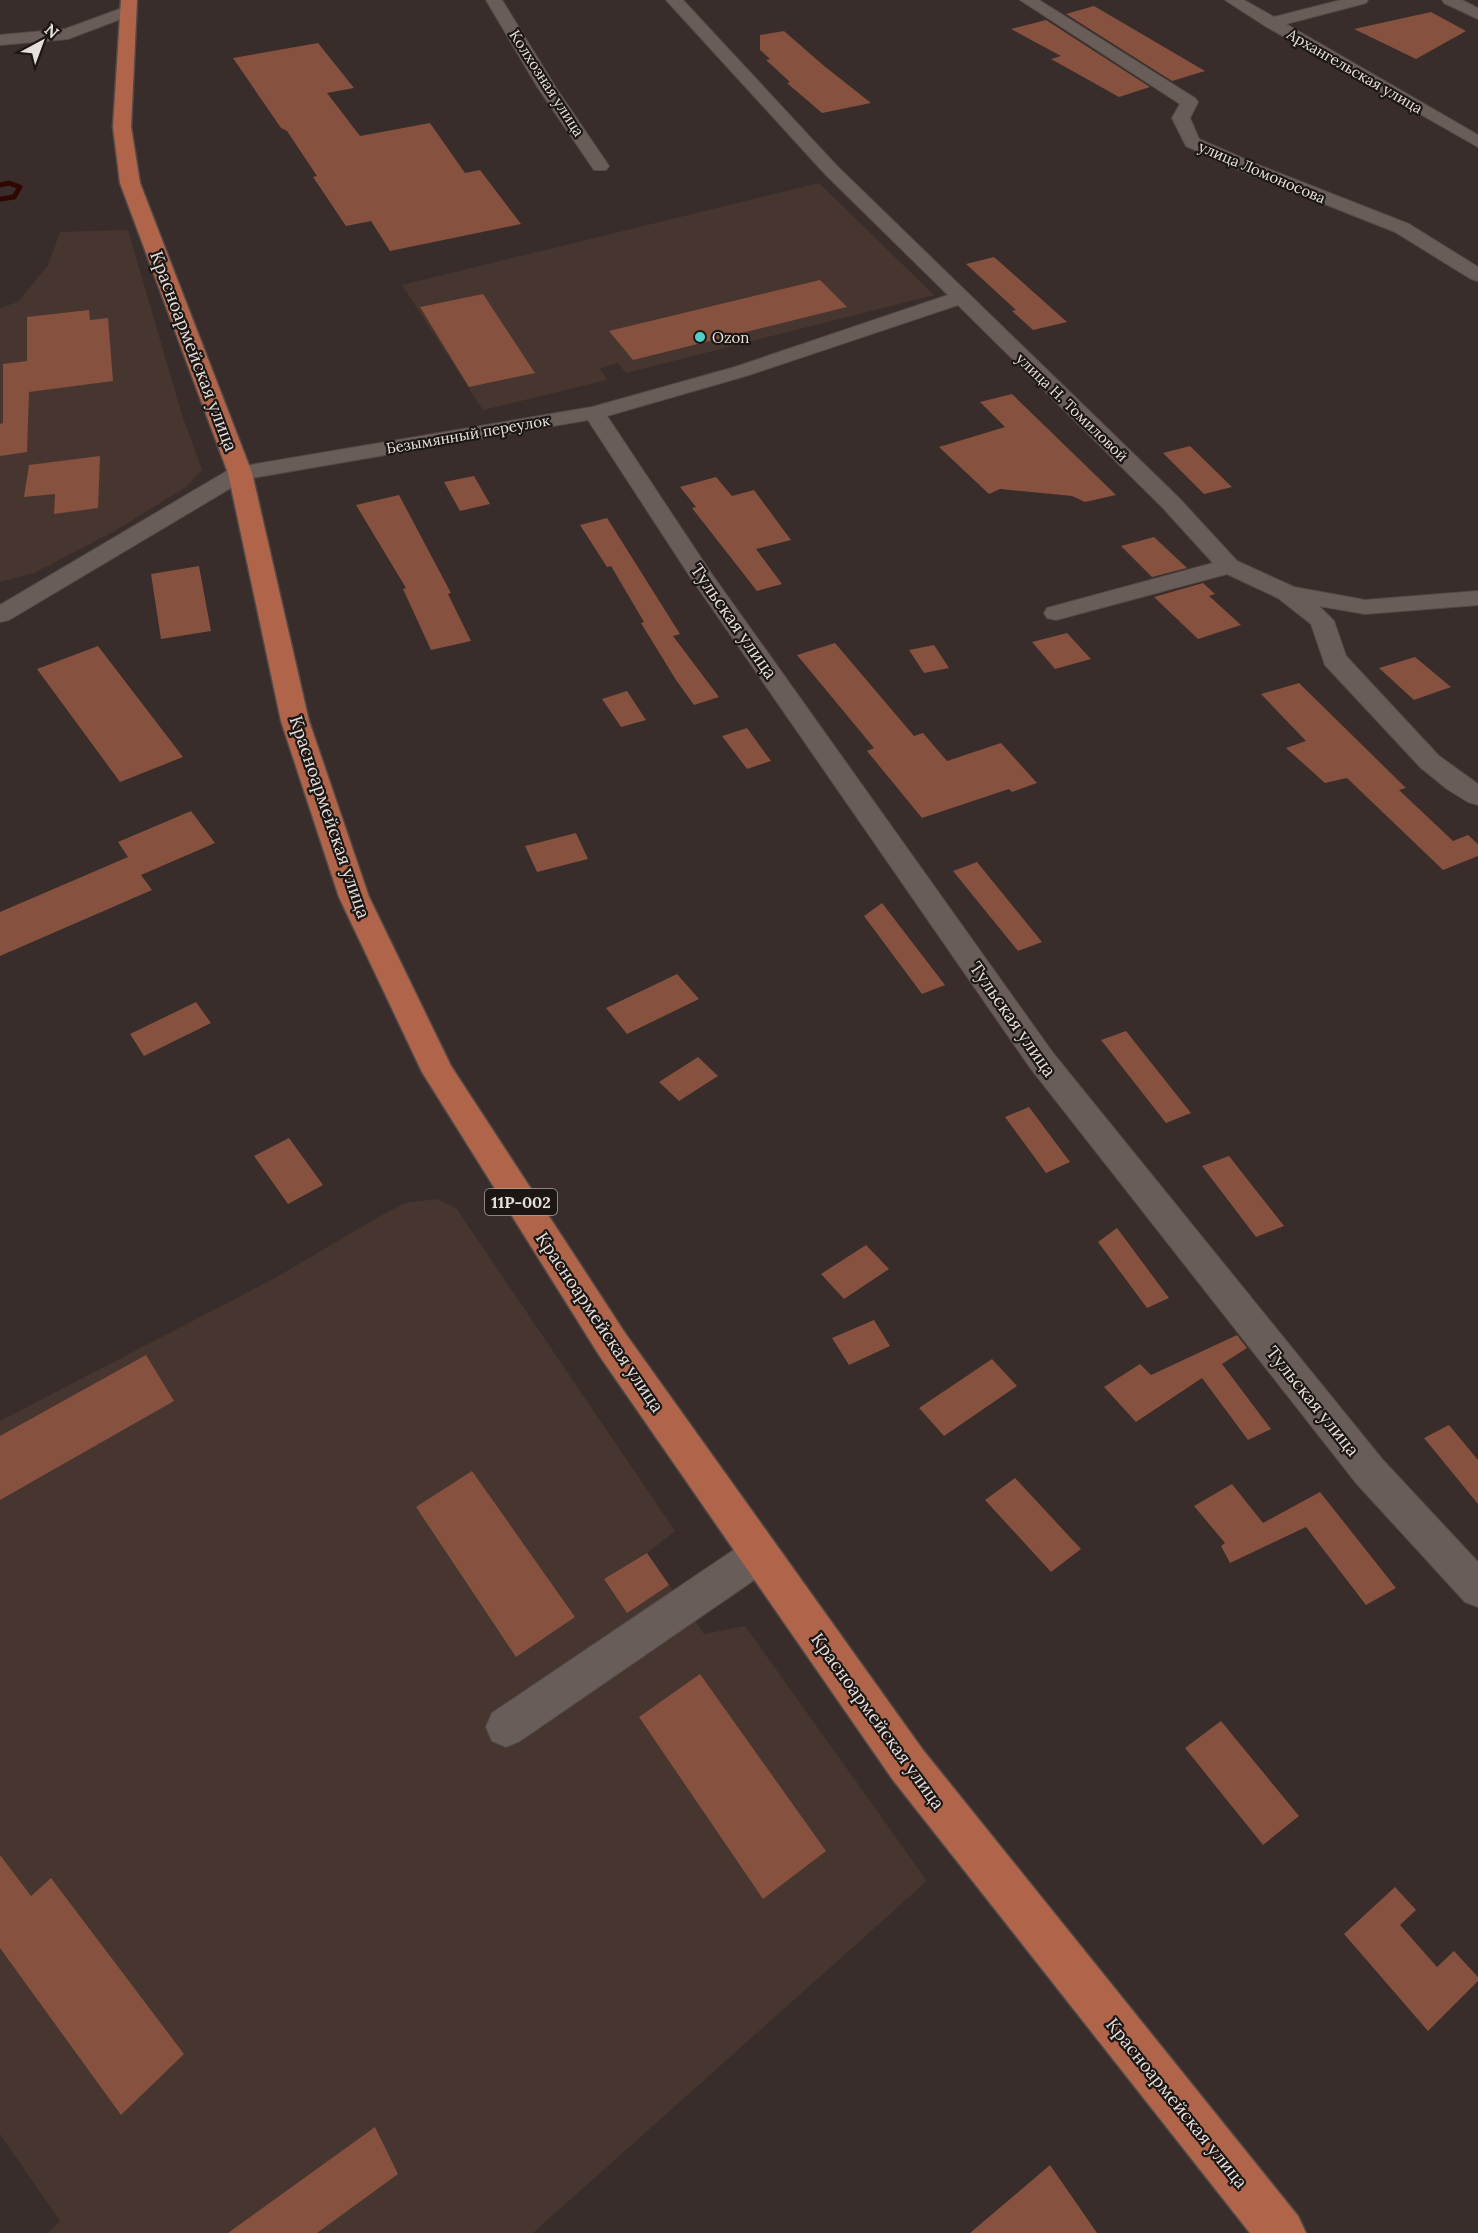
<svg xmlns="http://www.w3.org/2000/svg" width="1478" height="2233" viewBox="0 0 1478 2233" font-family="Lora,serif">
  <rect width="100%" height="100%" fill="#382d2a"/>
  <path fill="#47362f" d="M819 183 934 295 626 373 618 363 600 368 607 380 483 410 402 285Z
    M128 230 182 415 202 470 186 487 113 532 34 573 0 582V308L18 302 48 265 60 232Z
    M437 1199 456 1208 675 1531 647 1553 704 1634 745 1626 927 1881 533 2233H48L60 2221 0 2134V1421L275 1278 382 1215 406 1203Z"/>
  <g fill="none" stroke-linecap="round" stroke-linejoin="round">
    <path stroke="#320600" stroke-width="5" d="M0 185 9 183 20 187 14 197 0 199"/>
  </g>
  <path fill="#86513f" d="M1094 6 1205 71 1172 81 1066 14Z
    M1431 12 1466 31 1416 59 1354 29Z
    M1046 20 1150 87 1119 97 1051 59 1061 56 1011 29Z
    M784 31 823 65 871 103 822 113 787 83 790 82 766 60 770 59 760 50V35Z
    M318 43 354 88 327 93 360 136 430 123 465 173 480 170 521 224 390 251 371 221 346 226 313 177 317 176 287 131 281 128 233 58Z
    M994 257 1067 322 1033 330 1012 311 1016 310 966 264Z
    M820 280 847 307 633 360 609 331Z
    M483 294 535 373 469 387 420 307Z
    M89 310 90 320 108 318 113 381 29 392 27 452 0 456V424L3 423V364L27 361V317Z
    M1012 394 1116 495 1085 502 1072 496 1000 489 989 494 939 447 1005 427 980 402Z
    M1190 446 1232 487 1204 494 1163 453Z
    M100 456 98 508 54 514 55 494 24 497 29 465Z
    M474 476 490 504 460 511 444 482Z
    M716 477 732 496 754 490 791 540 756 549 782 584 757 591 692 508 696 507 680 487Z
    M399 495 451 593 448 594 471 641 431 650 403 589 406 588 356 505Z
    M607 518 680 634 673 636 719 697 694 705 676 680 641 623 644 622 611 566 607 567 580 525Z
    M1154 537 1187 568 1152 577 1121 546Z
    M199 566 211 631 161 639 151 574Z
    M1203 583 1215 594 1209 596 1241 625 1198 639 1154 597Z
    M1067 633 1091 659 1055 669 1032 642Z
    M835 643 914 736 923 733 947 761 1001 743 1037 783 1012 792 1009 789 922 818 867 751 874 748 797 655Z
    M934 645 949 668 924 673 909 650Z
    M98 646 183 757 120 782 37 669Z
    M1415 657 1451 687 1414 700 1379 668Z
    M1299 683 1406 788 1399 790 1453 841 1468 835 1478 844V856L1443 870 1347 778 1325 783 1286 748 1306 741 1261 694Z
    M627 691 646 720 621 727 602 699Z
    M747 728 771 761 747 769 722 736Z
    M191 811 215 843 141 875 152 890 0 956V912L128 857 132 863 118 842Z
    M576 833 588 859 537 872 525 846Z
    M977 862 1042 942 1018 951 953 871Z
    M882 903 945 985 922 994 864 916Z
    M677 974 699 999 627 1034 606 1008Z
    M196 1002 211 1023 144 1056 130 1034Z
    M1126 1031 1191 1113 1166 1123 1101 1040Z
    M698 1057 718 1076 679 1101 659 1082Z
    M1029 1107 1070 1162 1046 1173 1005 1117Z
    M289 1138 323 1185 288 1204 254 1156Z
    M1229 1156 1284 1226 1256 1237 1202 1166Z
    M1117 1228 1169 1298 1147 1308 1098 1242Z
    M866 1245 889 1269 844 1299 821 1274Z
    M874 1320 890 1346 849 1365 832 1338Z
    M1237 1335 1247 1348 1222 1364 1271 1429 1248 1440 1202 1378 1136 1422 1104 1387 1140 1364 1151 1375Z
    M146 1355 174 1401 0 1500V1436Z
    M992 1359 1017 1386 944 1436 919 1408Z
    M1449 1425 1478 1460V1504L1424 1438Z
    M472 1471 575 1617 516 1657 416 1507Z
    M1015 1478 1081 1549 1051 1572 985 1500Z
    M1232 1484 1263 1523 1320 1492 1396 1588 1366 1605 1306 1527 1230 1563 1221 1546 1225 1543 1194 1506Z
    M647 1553 669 1585 627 1613 604 1579Z
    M700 1674 826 1851 763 1899 639 1717Z
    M1221 1721 1299 1816 1263 1845 1185 1748Z
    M0 1855 31 1896 51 1878 184 2054 121 2115 0 1948Z
    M1395 1887 1416 1910 1400 1925 1437 1967 1454 1951 1478 1977V1981L1428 2031 1344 1934Z
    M375 2127 398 2174 317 2233H228Z
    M1050 2165 1097 2233H970Z"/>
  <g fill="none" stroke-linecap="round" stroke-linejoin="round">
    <g stroke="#534a47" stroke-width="2">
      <path id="minor" d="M486 0H502L556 88 609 166 606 170H594L538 88Z
        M666 0H683L837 166 1179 498 1237 561 1294 587 1365 600 1478 591V605L1365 614 1319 606 1334 621 1346 656 1439 756 1478 784V805L1468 802 1447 789 1421 768 1325 665 1311 624 1278 598 1227 574 1056 620 1047 618 1044 613 1047 608 1213 563 1163 508 958 305 749 375 607 416 711 573 1053 1053 1382 1459 1478 1562V1607L1465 1602 1356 1483 1031 1069 689 575 588 420 246 479 9 620 0 622V605L232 468 592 407 735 367 948 295 825 174Z
        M1020 0H1039L1195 98 1198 102 1190 118 1199 139 1256 164 1409 224 1478 267V281L1471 279 1395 232 1244 172 1186 146 1172 118 1180 104Z
        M1225 0H1244L1274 17 1341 0H1368L1366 3 1286 24 1478 135V147L1265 26Z
        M1442 0H1462L1478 8V19L1444 3Z
        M128 6 134 8 136 11 134 14 68 39 0 45V35L65 29Z
        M760 1536 773 1541 779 1554 773 1567 520 1741 506 1747 492 1741 486 1727 492 1713 747 1541Z"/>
    </g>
    <g stroke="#534a47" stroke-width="3">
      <path id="major" d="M121 0H137L131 127 140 183 252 473 309 721 369 897 451 1066 625 1333 923 1750 1298 2216 1306 2233H1250L893 1780 599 1355 422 1072 339 897 281 721 228 473 120 183 113 127Z"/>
    </g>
    <use href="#minor" fill="#695d59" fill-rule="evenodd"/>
    <use href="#major" fill="#b0654a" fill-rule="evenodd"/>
  </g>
  <circle fill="#54cdc7" stroke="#1c1715" stroke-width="2" cx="700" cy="337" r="6"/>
  <g text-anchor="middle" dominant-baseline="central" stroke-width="4.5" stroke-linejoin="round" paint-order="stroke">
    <g font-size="15" fill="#e6dfdc" stroke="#1c1715">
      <text transform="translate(1355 71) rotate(30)">Архангельская улица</text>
      <text transform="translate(547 83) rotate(57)">Колхозная улица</text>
      <text transform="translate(1262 172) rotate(23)">улица Ломоносова</text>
      <text transform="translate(1072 407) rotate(44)">улица Н. Томиловой</text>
      <text transform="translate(468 434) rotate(-10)">Безымянный переулок</text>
    </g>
    <g font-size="15" fill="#e6dfdc" stroke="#1c1715" text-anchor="start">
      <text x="712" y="337">Ozon</text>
    </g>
    <rect fill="#1c1715" stroke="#a9a3a0" stroke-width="1.5" x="485" y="1189" width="72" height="26" rx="4.5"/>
    <g font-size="16" font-weight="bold" fill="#e6dfdc">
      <text x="521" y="1202">11Р-002</text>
    </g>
    <g font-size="18" fill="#e6dfdc" stroke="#1c1715">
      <text transform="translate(194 351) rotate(69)">Красноармейская улица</text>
      <text transform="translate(734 621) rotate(55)">Тульская улица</text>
      <text transform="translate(330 817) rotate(71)">Красноармейская улица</text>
      <text transform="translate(1013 1019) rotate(55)">Тульская улица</text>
      <text transform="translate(600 1322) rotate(56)">Красноармейская улица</text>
      <text transform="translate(1313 1401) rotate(51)">Тульская улица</text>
      <text transform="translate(878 1721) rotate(54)">Красноармейская улица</text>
      <text transform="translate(1177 2103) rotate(51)">Красноармейская улица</text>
    </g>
  </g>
  <g transform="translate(42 42) rotate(41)" stroke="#1c1715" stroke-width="4.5" paint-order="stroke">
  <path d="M0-4.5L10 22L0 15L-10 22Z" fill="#e6dfdc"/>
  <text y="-9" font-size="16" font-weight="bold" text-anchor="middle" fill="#e6dfdc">N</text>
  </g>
</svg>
